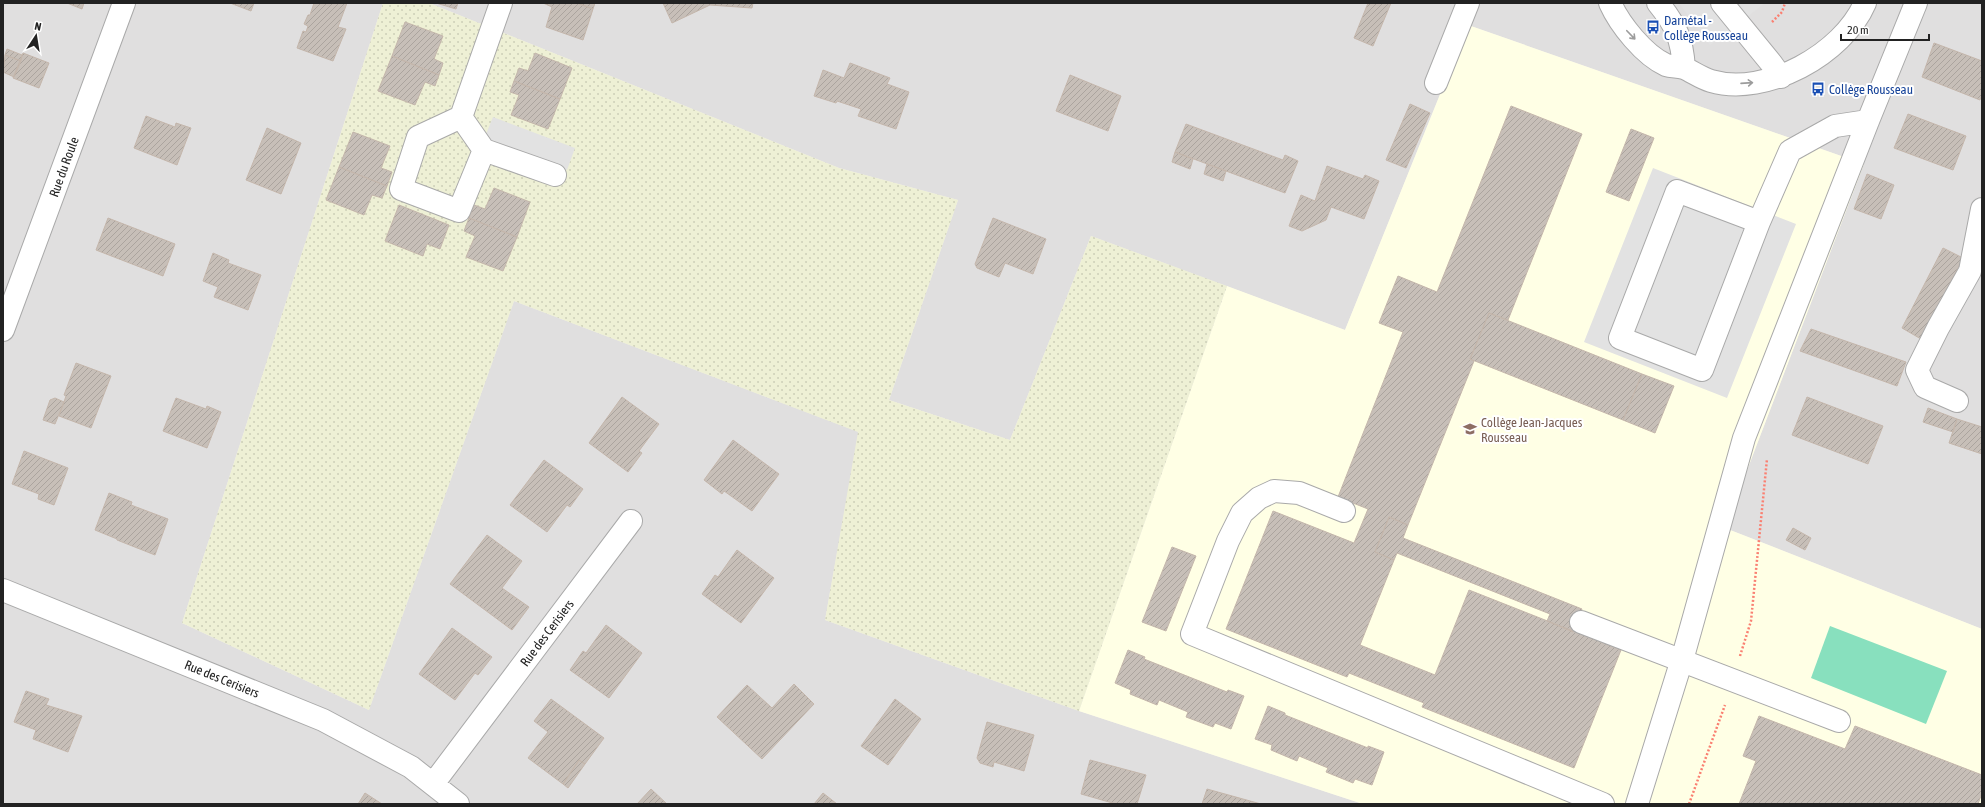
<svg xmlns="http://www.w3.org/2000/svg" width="1985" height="807" viewBox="0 0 1985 807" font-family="'Asap Condensed',sans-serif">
  <defs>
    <pattern id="farmland-dots" width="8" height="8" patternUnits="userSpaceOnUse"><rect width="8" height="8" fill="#eef0d5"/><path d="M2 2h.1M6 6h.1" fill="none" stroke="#ccceb7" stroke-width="1.8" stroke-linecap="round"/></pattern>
    <pattern id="building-hatch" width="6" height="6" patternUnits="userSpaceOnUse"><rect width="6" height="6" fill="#c7bfb8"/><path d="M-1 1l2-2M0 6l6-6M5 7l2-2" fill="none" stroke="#aba49e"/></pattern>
  </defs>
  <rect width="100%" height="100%" fill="#f2efe9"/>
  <path fill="#e0dfdf" d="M3 3H383L182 623 369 710 514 301 859 432 825 620 1079 711 1363 804H3Z
    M429 3H1982V629L1725 528 1864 164 1468 25 1345 330 1091 236 1010 440 889 400 958 200 839 168Z"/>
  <path fill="#ffffe5" d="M1468 25 1864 164 1725 528 1982 629V804H1363L1079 711 1227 286 1345 330Z"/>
  <path fill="url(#farmland-dots)" d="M383 3H429L839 168 958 200 889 400 1010 440 1091 236 1227 286 1079 711 825 620 858 432 514 301 369 710 182 623Z"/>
  <path fill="#88e0be" d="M1830 626 1947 671 1926 724 1811 678Z"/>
  <path fill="#e2e2e2" d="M1679 3H1765L1710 45Z
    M493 117 575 148 567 170 484 139Z
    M1653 168 1796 224 1727 398 1584 342Z"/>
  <path fill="url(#building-hatch)" stroke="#c4b6ab" d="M67 3H84L82 9Z
    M230 3H254L251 11Z
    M314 3H347L338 27 346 29 333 61 297 48 303 31 306 32 308 26 304 24 308 15H310Z
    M436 3H458L456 9Z
    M543 3H577L593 9 583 40 546 27 552 7Z
    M577 3H595L593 9Z
    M663 3H753L752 8 710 5 672 23Z
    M1368 3H1391L1373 46 1354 38Z
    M405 22 443 36 434 59 443 63 439 75 392 56Z
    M1934 43 1982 61V95L1980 100 1922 77Z
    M7 49 22 55 21 61 5 55Z
    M23 53 49 63 39 88 13 78Z
    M535 53 572 68 560 99 514 81 519 68 528 71Z
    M5 55 21 61 14 77 3 72Z
    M392 56 439 75 435 86 425 82 415 105 378 91Z
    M850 63 890 78 887 84 909 92 896 129 858 116 861 109 837 101 836 103 814 96 823 70 844 78Z
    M1070 75 1121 96 1108 131 1056 111Z
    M514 81 560 99 548 129 511 115 519 95 510 92Z
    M1410 104 1430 113 1406 168 1386 160Z
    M1511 106 1582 134 1508 320 1489 313 1470 359 1474 361 1408 525 1389 517 1375 552 1394 560 1360 645 1435 675 1469 590 1621 650 1574 768 1422 707 1424 703 1349 673 1347 677 1226 629 1273 511 1354 543 1368 509 1338 497 1403 332 1379 323 1398 276 1437 292Z
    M1908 114 1966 136 1953 170 1894 148Z
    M146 116 175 127 176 123 191 128 177 165 134 148Z
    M1186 124 1283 160 1285 155 1298 161 1285 193 1175 152Z
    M267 128 301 143 281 194 246 180Z
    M1631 129 1654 138 1629 201 1606 192Z
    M353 132 390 146 381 168 392 172 387 186 339 167Z
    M1175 152 1193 159 1190 169 1172 162Z
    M1207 164 1226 171 1223 181 1204 174Z
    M1327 166 1363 179 1365 175 1379 181 1364 219 1331 207 1326 220 1302 231 1289 226 1301 195 1315 201Z
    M339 167 387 186 382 198 372 195 364 215 326 200Z
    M1867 174 1894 185 1881 219 1854 209Z
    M494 188 530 202 517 237 469 218 474 205 485 209Z
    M399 205 449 225 440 249 427 244 423 256 385 241Z
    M108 218 175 244 163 276 96 250Z
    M469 218 517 237 503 271 466 257 475 236 464 231Z
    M993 218 1046 239 1033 274 1005 263 999 277 977 268 975 264Z
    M1943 248 1963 258 1921 339 1902 328Z
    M213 253 229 260 228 263 261 275 248 310 214 297 218 287 203 281Z
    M1489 313 1642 374 1623 420 1470 359Z
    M1811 329 1906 362 1897 386 1800 351Z
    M76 363 111 376 91 428 59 416 66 396 64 395Z
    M1642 374 1674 386 1655 433 1623 420Z
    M622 397 659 424 639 451 642 453 628 472 589 443Z
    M1807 397 1883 426 1868 464 1792 435Z
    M55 398 64 402 55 424 43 420 50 400Z
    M176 398 206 409 207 406 221 412 207 448 163 431Z
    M1928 408 1957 419 1953 432 1923 422Z
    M1957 419 1982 427V454L1949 443Z
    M733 440 779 474 752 511 724 491 722 494 704 480Z
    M24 451 68 468 54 505 38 499 39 494 12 484Z
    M544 460 583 489 570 507 567 505 547 532 510 505Z
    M109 493 132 502 131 505 168 519 155 555 117 540V539L95 530Z
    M1389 517 1408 525 1403 538 1582 609 1573 632 1547 621 1550 614 1397 553 1394 560 1375 552Z
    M1793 528 1811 538 1805 550 1786 540Z
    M487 535 522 561 502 588 529 607 512 630 450 584Z
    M1172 547 1196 556 1166 631 1142 622Z
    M737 550 774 578 741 623 702 594 715 575 718 577Z
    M606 625 642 653 609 698 570 670 583 651 586 653Z
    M452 628 492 657 478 675 475 673 455 700 419 674Z
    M1128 650 1145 657 1144 659 1227 692 1228 690 1244 696 1231 729 1215 723 1213 727 1186 717 1188 712 1159 700 1157 705 1130 694 1131 690 1115 683Z
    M794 684 814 704 762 759 717 717 747 685 772 708Z
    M26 691 49 699 46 705 82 716 68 752 33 739 36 730 14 722Z
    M551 699 604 738 585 764 579 760 563 784 528 758 548 732 534 721Z
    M895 699 921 719 888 765 861 746Z
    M1268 706 1285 713V715L1368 748V746L1384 752 1372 785 1355 779 1353 783 1326 772 1328 768 1299 756 1297 761 1271 750 1272 745 1255 739Z
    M1759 716 1845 749 1855 726 1982 775V793L1978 804H1739L1756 761 1743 756Z
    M987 722 1034 735 1024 771 994 762 993 767 980 763 977 758Z
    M579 760 585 764 568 788 563 784Z
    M1090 760 1146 775 1137 804H1116L1081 794Z
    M651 789 667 804H637Z
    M1207 789 1261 804H1202Z
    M365 793 382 804H358Z
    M823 793 837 804H814Z"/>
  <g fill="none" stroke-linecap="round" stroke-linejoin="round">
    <g stroke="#a9a9a9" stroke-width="24">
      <path id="minor" d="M501 3 461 117 418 137 401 189 459 211 484 150 555 175
        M1610 3C1620 25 1644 55 1666 65 1672 67 1678 66 1684 68 1693 72 1701 78 1711 81 1766 97 1843 54 1865 3
        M1658 3C1676 25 1682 39 1684 68
        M1722 3 1771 63 1781 77
        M1436 83 1468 3
        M461 117 484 150
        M1759 222 1677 191 1620 338 1702 370 1759 222 1790 151 1835 126 1868 121
        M3 330 124 3
        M1957 401 1925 387 1917 370 1938 328 1970 271 1982 209
        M1344 511 1299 493 1274 491 1259 498 1242 513 1228 541 1192 634 1603 804
        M3 590 323 720 411 767 458 804
        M1581 622 1839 721
        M433 784 631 521
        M1637 804 1684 653 1744 438 1868 121 1916 3"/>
    </g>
    <path stroke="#fa8072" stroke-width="2.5" stroke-dasharray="2 2" stroke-linecap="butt" d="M1772 22 1782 12 1785 3
      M1740 656 1751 621 1767 459
      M1689 804 1725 705"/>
    <use href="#minor" stroke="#fff" stroke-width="22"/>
  </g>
  <defs><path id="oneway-shaft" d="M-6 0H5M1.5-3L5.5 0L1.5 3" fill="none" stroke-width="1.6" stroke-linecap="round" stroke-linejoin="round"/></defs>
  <g stroke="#9c9c9c">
    <use href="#oneway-shaft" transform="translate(1631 35) rotate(46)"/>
    <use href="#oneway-shaft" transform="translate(1747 83) rotate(-4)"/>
  </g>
  <defs>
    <g id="bus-bare" transform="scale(1.08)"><path d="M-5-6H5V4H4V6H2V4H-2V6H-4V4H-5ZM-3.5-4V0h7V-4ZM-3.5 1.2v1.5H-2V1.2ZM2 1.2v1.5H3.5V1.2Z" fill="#1a4fb4" stroke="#fff" stroke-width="2.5" paint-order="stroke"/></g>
    <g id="school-bare" transform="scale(1.08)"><path d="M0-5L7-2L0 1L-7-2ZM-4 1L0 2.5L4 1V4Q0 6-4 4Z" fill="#8d6e63" stroke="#fff" stroke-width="2.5" paint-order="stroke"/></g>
  </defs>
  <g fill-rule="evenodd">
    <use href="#bus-bare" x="1653" y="27"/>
    <use href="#bus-bare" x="1818" y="89"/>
    <use href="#school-bare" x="1470" y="429"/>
  </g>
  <g text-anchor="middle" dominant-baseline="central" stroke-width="4" stroke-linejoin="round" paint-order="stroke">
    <g font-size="13" fill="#164399" stroke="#fff" text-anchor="start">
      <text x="1664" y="20">Darnétal -<tspan x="1664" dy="15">Collège Rousseau</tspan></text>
      <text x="1829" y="89">Collège Rousseau</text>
    </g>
    <g font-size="13" fill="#222" stroke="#fff">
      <text transform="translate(64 167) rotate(-70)">Rue du Roule</text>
      <text transform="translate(547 633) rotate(-53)">Rue des Cerisiers</text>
      <text transform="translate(222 679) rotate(22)">Rue des Cerisiers</text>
    </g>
    <g font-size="13" fill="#785e54" stroke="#fff" text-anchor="start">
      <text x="1481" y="422">Collège Jean-Jacques<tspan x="1481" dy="15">Rousseau</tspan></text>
    </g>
  </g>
  <rect width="1985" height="807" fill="none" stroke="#222222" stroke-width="8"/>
  <g transform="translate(36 36) rotate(12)" stroke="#ffffff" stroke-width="3" paint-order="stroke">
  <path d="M0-3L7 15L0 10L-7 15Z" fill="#222222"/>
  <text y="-6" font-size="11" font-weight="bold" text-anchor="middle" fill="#222222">N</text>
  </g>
  <path d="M1841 34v6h88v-6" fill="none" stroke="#222222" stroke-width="2"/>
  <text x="1847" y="34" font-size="12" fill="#222222" stroke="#ffffff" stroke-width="3" paint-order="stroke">20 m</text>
</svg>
